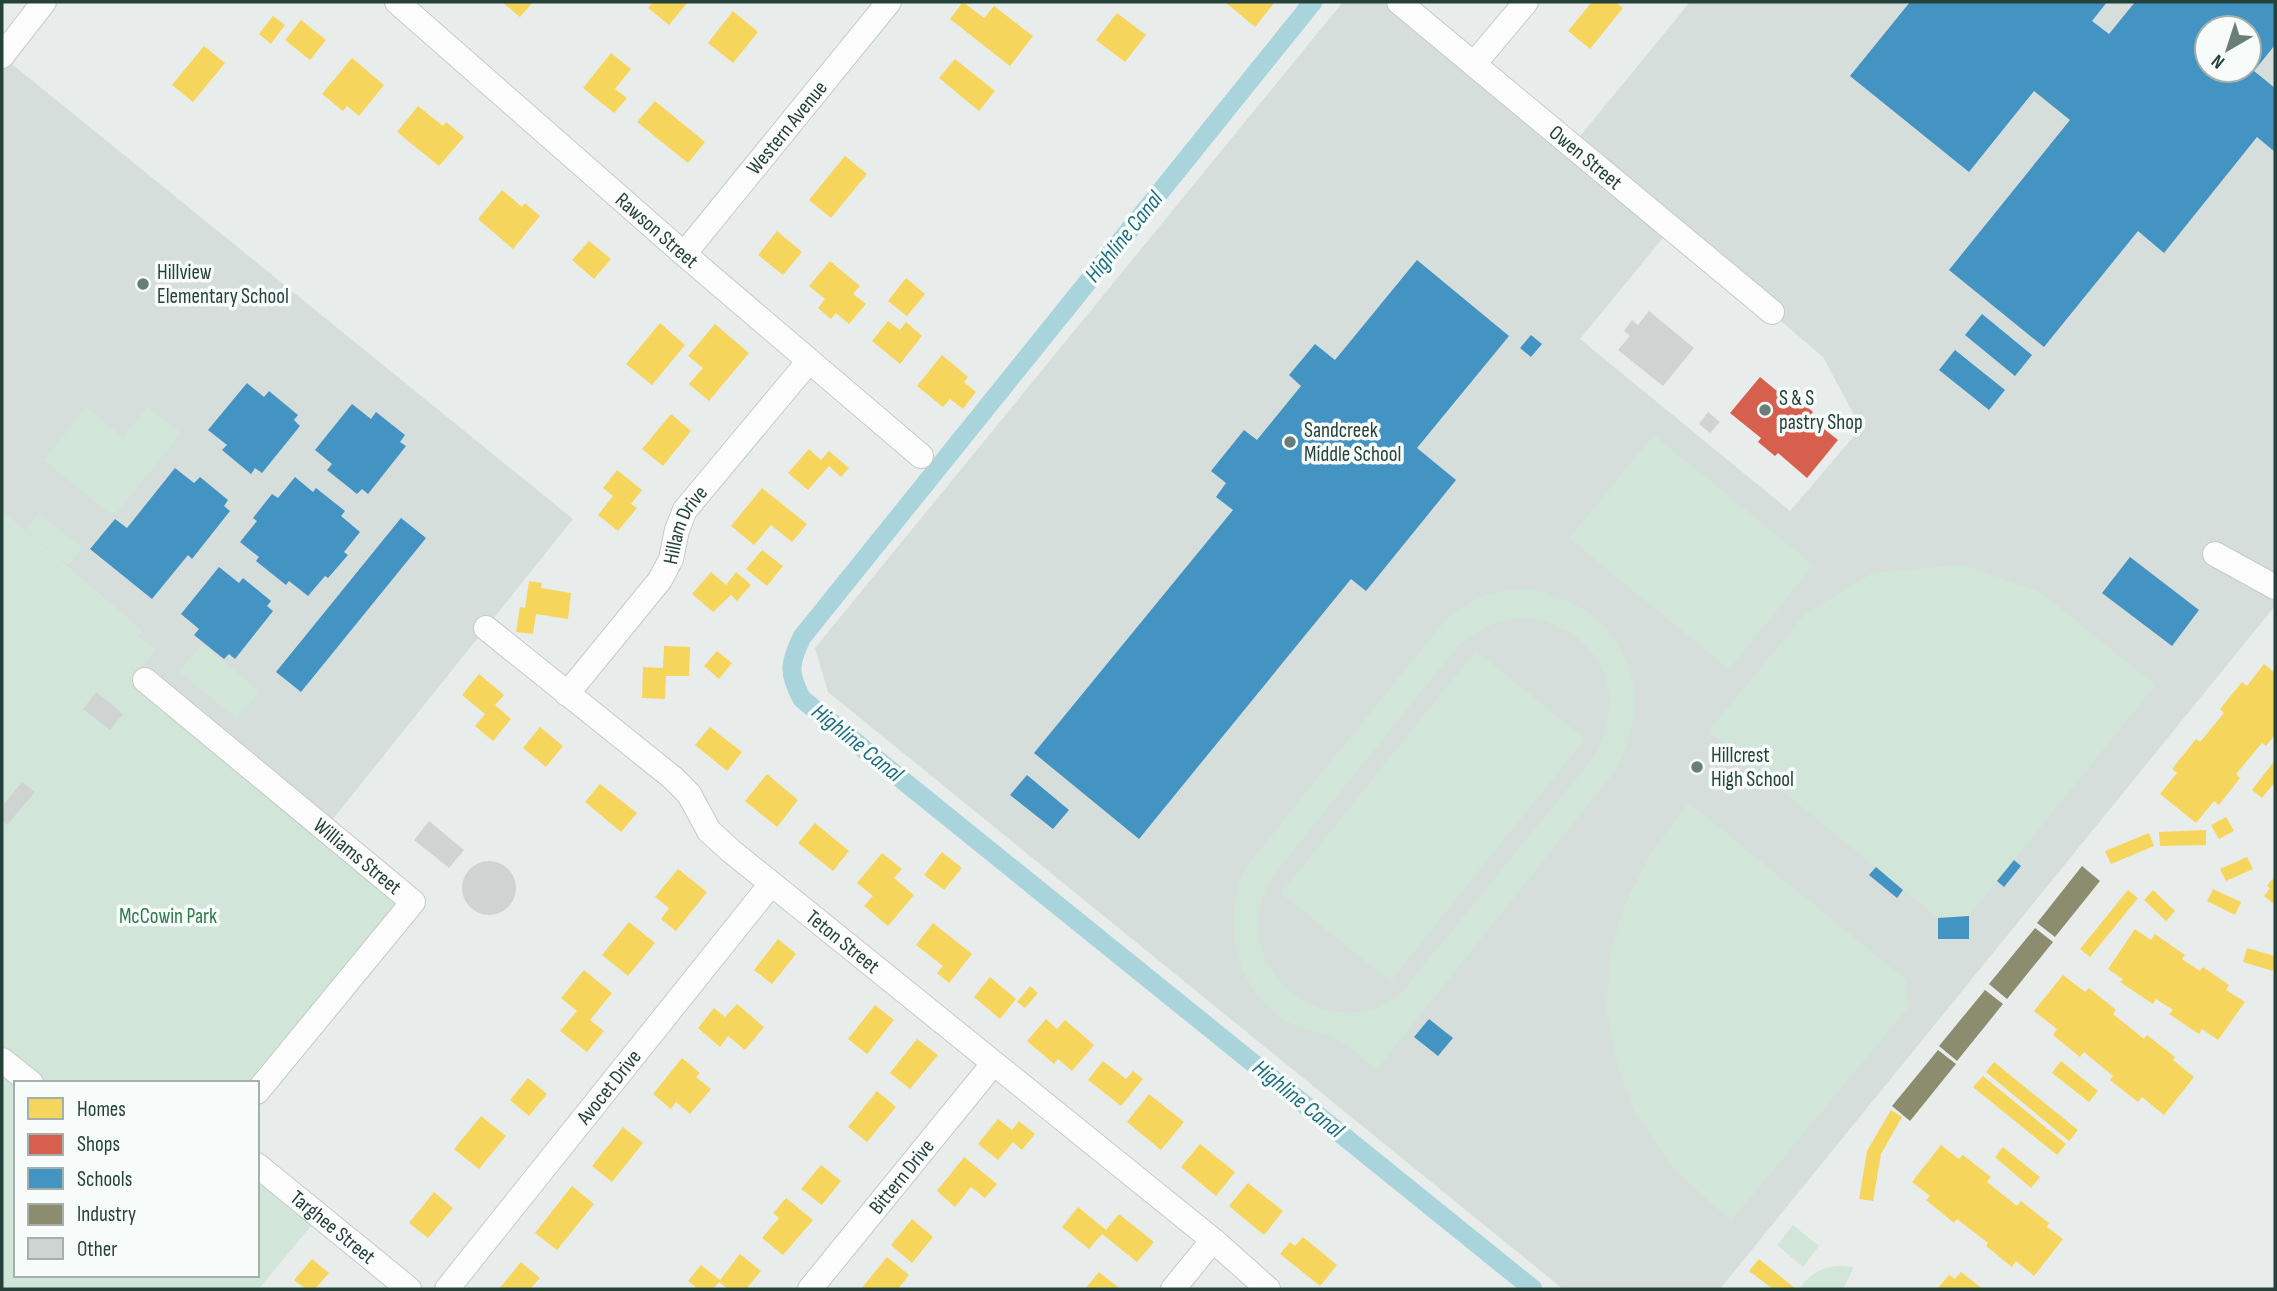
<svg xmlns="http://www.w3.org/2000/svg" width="2277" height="1291" viewBox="0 0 2277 1291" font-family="'Sofia Sans Condensed',sans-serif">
  <rect width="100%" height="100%" fill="#e8edeb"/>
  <path fill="#d6dedb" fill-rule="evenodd" d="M1343 2H1399L1572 146 1690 2H2275V606L1720 1289H1563L828 692 815 648ZM2207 28H2249V70H2207ZM1671 228 1823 357 1861 428 1790 511 1580 339Z
    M2 56 573 519 325 829 137 673V636L141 630 2 512Z"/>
  <path fill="#d1e6d8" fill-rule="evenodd" d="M86 407 123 438 148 407 181 433 117 512 109 513 44 460Z
    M1654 435 1813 565 1729 669 1569 538Z
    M2 512 141 630 137 636 156 650 137 672 413 902 257 1083H16V1275H257V1165L319 1216 259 1289H2Z
    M39 513 82 548 68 565 25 530Z
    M1962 565 2040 592 2155 685 1969 916 1938 918 1709 731 1805 614 1873 573Z
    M1531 589C1549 594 1566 599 1582 609 1597 617 1607 629 1616 643 1644 685 1638 730 1614 772L1376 1070C1364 1060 1351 1047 1338 1040 1323 1031 1304 1031 1288 1022 1243 997 1226 940 1237 892 1239 882 1245 872 1250 862L1447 618C1480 594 1491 591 1531 589ZM1531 618C1603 632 1631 697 1592 759L1399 996C1388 1002 1377 1009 1365 1011 1307 1023 1249 971 1259 912 1261 897 1268 885 1276 872L1457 647C1482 625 1498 620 1531 618Z
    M202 644 259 691 237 719 179 671Z
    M1476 651 1585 739 1390 981 1281 893Z
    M1689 803 1906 980 1908 1007 1731 1221 1675 1170 1636 1114 1618 1068 1607 1010 1610 952 1627 900 1652 852Z
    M1793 1225 1819 1246 1803 1267 1777 1245Z
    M1838 1266 1854 1267 1843 1289H1803L1801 1287C1810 1274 1822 1267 1838 1266Z"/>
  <path fill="#f6d55c" d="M502 2H533L520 17Z
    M653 2H688L669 25 648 8Z
    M963 2 984 18 994 6 1033 36 1010 66 950 19Z
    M1225 2H1275L1255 27Z
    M1592 2H1615L1623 8 1590 49 1568 31Z
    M733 11 758 32 733 63 708 43Z
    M1117 13 1146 35 1125 62 1096 40Z
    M273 16 285 25 271 44 259 34Z
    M301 20 326 40 310 60 285 40Z
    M204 46 225 63 193 102 172 85Z
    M611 53 631 69 615 89 627 98 614 113 583 88Z
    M352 58 384 85 359 116 347 106 343 111 322 94Z
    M955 59 995 91 979 111 939 78Z
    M655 101 705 142 688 163 637 122Z
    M418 106 443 126 446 122 464 137 439 166 397 132Z
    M845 156 867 174 831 218 809 200Z
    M502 190 522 207 525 203 540 216 513 249 478 219Z
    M777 231 802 252 783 275 758 255Z
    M589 241 611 259 594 279 572 260Z
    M830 261 860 286 853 294 866 304 849 324 836 313 831 319 818 308 825 299 809 286Z
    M906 278 925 294 907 316 888 301Z
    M888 321 900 330 906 322 922 336 900 364 872 341Z
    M660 323 685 345 652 385 626 364Z
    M715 324 749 353 709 401 689 384 703 368 688 356Z
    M942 355 968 377 964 382 976 392 963 409 950 399 943 407 917 386Z
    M671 414 691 431 663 466 642 449Z
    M809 449 821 460 829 451 849 468 841 477 829 466 808 490 788 473Z
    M617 470 642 490 631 504 637 508 618 531 598 515 613 496 603 488Z
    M762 488 807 524 792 542 771 525 754 545 731 526Z
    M762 550 783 566 767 586 746 569Z
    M711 572 726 585 736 572 751 585 737 601 731 595 713 612 692 594Z
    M529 581 542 583 541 588 571 593 568 619 536 614 533 634 516 632 520 607 525 608Z
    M664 646 690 647 689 676H666L665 699 642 698 643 667 663 668Z
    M717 651 732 663 719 679 704 666Z
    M2264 664 2275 673V735L2266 746 2262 743 2236 774 2240 778 2219 805 2214 801 2196 823 2160 794 2177 773 2172 769 2196 739 2200 742 2224 713 2220 709 2242 682 2247 686Z
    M479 674 504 695 495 705 511 719 493 741 475 726 485 714 462 695Z
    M540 727 563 746 546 767 523 748Z
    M710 727 742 752 727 771 695 745Z
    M2275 760V782L2262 798 2252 790Z
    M767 774 798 800 777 827 745 801Z
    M600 784 637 813 621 832 585 802Z
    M2226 817 2234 831 2219 839 2211 825Z
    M815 823 849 851 833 871 798 843Z
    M2206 830V845L2160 846 2159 832Z
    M2149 833 2154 846 2111 864 2105 851Z
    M942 852 962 868 944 890 924 875Z
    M882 853 902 869 894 878 914 895 888 926 864 906 873 896 857 883Z
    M2247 857 2253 869 2226 881 2220 869Z
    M678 869 707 892 676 931 661 919 669 908 655 897Z
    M2275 876V905L2264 896 2270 888 2267 886Z
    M2213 889 2241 902 2235 915 2207 901Z
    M2128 890 2138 898 2090 957 2080 949Z
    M2153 890 2175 911 2166 921 2144 900Z
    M629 922 655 943 628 976 602 955Z
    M933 923 972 954 949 983 937 973 943 966 916 945Z
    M2135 929 2151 940 2155 934 2185 955 2182 959 2200 971 2203 967 2229 985 2226 990 2245 1002 2218 1040 2202 1029 2199 1034 2169 1014 2173 1010 2156 999 2153 1004 2120 982 2123 979 2108 969Z
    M778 939 796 954 772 984 754 970Z
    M2247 948 2275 956 2273 971 2243 962Z
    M584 970 612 993 590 1020 604 1031 587 1052 560 1031 577 1011 561 998Z
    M2063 975 2085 992 2089 988 2116 1010 2113 1014 2144 1039 2147 1035 2175 1057 2173 1060 2194 1077 2164 1115 2142 1097 2138 1102 2110 1080 2113 1076 2084 1052 2080 1057 2053 1035 2057 1029 2034 1011Z
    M990 977 1016 999 1000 1019 974 997Z
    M1030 986 1038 993 1025 1008 1017 1002Z
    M737 1004 764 1027 745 1050 728 1036 720 1047 698 1028 714 1008 725 1017Z
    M875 1005 894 1020 867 1054 848 1039Z
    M1046 1019 1057 1029 1065 1020 1094 1045 1072 1071 1058 1059 1054 1064 1027 1041Z
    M917 1039 938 1055 910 1089 890 1073Z
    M682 1058 700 1073 696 1077 711 1089 690 1114 676 1102 671 1109 653 1094Z
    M1103 1061 1126 1079 1133 1071 1143 1079 1121 1106 1088 1080Z
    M2061 1061 2098 1091 2089 1102 2052 1073Z
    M1994 1062 2078 1130 2069 1141 1986 1072Z
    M1983 1076 2066 1144 2057 1155 1973 1087Z
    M528 1078 547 1094 529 1116 510 1100Z
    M877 1091 896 1107 867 1142 848 1127Z
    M1149 1094 1184 1122 1161 1150 1127 1122Z
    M1891 1110 1902 1117 1881 1154 1873 1201 1859 1199 1867 1151Z
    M481 1116 506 1136 479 1169 454 1149Z
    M998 1119 1012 1130 1019 1121 1035 1134 1022 1150 1013 1142 998 1160 978 1144Z
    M623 1127 643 1143 612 1182 592 1166Z
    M1200 1144 1235 1172 1216 1196 1181 1167Z
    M1941 1145 1959 1159 1963 1155 1991 1177 1987 1182 2017 1206 2021 1201 2049 1223 2047 1227 2063 1239 2034 1276 2016 1261 2012 1267 1986 1246 1988 1243 1957 1219 1954 1223 1926 1200 1930 1196 1912 1182Z
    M2003 1147 2040 1177 2031 1188 1995 1157Z
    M964 1157 997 1184 985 1198 971 1187 955 1207 937 1191Z
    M821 1165 841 1181 822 1205 801 1189Z
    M1248 1183 1283 1211 1264 1235 1229 1206Z
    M572 1186 594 1204 557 1250 535 1233Z
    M434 1192 453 1208 428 1238 409 1223Z
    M786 1198 813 1220 783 1255 762 1238 779 1218 773 1213Z
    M1078 1207 1106 1230 1119 1214 1154 1242 1137 1262 1102 1234 1089 1249 1062 1227Z
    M912 1219 933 1237 912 1263 891 1245Z
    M1303 1237 1337 1265 1320 1286 1280 1254 1290 1242 1295 1246Z
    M740 1254 761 1271 746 1289H728L719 1282 713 1289H698L688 1281 701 1265 720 1280Z
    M887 1257 909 1275 898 1289H861Z
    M312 1259 329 1273 315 1289H306L294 1280Z
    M1759 1259 1796 1289H1773L1749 1271Z
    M521 1262 540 1278 530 1289H499Z
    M1099 1272 1120 1289H1085Z
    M1961 1272 1983 1289H1937L1949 1275 1955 1279Z"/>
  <path fill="#d6604d" d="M1760 377 1789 401 1794 395 1813 412 1809 417 1838 440 1807 478 1778 453 1775 456 1758 442 1761 438 1730 413Z"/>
  <path fill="#4393c3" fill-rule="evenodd" d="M1910 2H2107L2092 21 2109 34 2135 2H2275V45L2254 71 2275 88V152L2257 137 2164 253 2138 231 2044 347 1949 270 2070 120 2034 91 1969 172 1850 76ZM2207 28H2249V70H2207Z
    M1417 260 1509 336 1417 448 1456 480 1366 591 1351 579 1139 839 1034 753 1233 510 1216 497 1226 483 1211 471 1244 430 1257 440 1301 386 1289 375 1315 344 1335 360Z
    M1982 314 2032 355 2015 376 1965 335Z
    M1531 335 1542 344 1531 357 1520 348Z
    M1955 350 2005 390 1989 410 1939 370Z
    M247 383 264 397 269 391 298 415 294 420 300 426 262 473 255 468 251 474 222 450 227 445 208 430Z
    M352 404 371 419 376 412 405 435 400 442 406 446 368 494 362 489 357 494 327 470 332 464 315 450Z
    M175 468 194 483 200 477 228 500 224 506 230 511 192 559 188 555 152 599 90 549 115 519 127 528Z
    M295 477 313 492 316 488 345 511 341 516 360 532 344 552 348 555 328 578 325 576 308 596 289 581 286 585 256 561 259 557 240 542 257 521 253 518 272 494 278 498Z
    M401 518 426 538 301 692 276 672Z
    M2130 557 2199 610 2172 646 2102 593Z
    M219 567 239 583 243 578 271 601 267 606 273 611 235 659 229 654 224 659 194 635 199 629 181 614Z
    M1027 775 1069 810 1053 829 1010 795Z
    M2014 860 2021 866 2004 887 1997 881Z
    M1876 867 1903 890 1897 898 1869 875Z
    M1969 916V939H1938V918Z
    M1429 1019 1453 1038 1438 1056 1414 1037Z"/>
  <path fill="#8c8c6e" d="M2082 866 2100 881 2055 937 2037 923Z
    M2035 928 2053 942 2007 999 1989 984Z
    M1985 990 2003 1004 1957 1061 1939 1046Z
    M1938 1050 1956 1064 1910 1121 1892 1106Z"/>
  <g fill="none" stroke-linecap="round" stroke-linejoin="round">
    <path stroke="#a9d4db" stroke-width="19" d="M1313 2 802 637C789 664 788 673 802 699L1533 1289"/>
  </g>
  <path fill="#cfd4d2" d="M1649 311 1694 348 1663 386 1618 350 1630 336 1624 331 1632 320 1638 325Z
    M1708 412 1720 422 1710 433 1699 424Z
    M96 692 123 714 110 730 83 709Z
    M22 782 35 792 7 825 2 820V806Z
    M429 821 464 850 449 868 414 840Z
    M462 888a27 27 0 1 1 54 0a27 27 0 1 1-54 0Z"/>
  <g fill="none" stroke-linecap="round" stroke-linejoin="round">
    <g stroke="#c5cac8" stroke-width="26">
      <g id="minor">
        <path id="s1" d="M397 2 684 254 921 456"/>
        <path id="s2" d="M1399 2 1772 312"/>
        <path d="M2 56 44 2"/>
        <path d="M1474 64 1526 2"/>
        <path id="s3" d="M684 254 889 2"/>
        <path d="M2215 554 2275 587"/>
        <path id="s4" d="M486 628 673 778 689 794 709 831 731 851 1213 1240 1268 1289"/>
        <path id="s5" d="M145 680 413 902 257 1092"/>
        <path id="s6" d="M567 694 660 580 671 559 677 530 685 510 809 361"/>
        <path d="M2 1060 31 1083"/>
        <path id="s7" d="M257 1165 409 1289"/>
        <path id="s8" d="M447 1289 771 884"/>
        <path id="s9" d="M810 1289 993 1064"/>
        <path d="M1173 1289 1213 1240"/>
      </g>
    </g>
    <use href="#minor" stroke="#fcfcfc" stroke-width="24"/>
  </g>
  <g fill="#697e78" stroke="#f7fbf9" stroke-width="2.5">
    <circle cx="143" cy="284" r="7"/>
    <circle cx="1765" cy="410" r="7"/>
    <circle cx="1290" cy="442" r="7"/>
    <circle cx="1697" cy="767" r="7"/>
  </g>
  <g text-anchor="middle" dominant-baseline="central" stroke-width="7" stroke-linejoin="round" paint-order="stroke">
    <g font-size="21" fill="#24423a" stroke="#f7fbf9">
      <text stroke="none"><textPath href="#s3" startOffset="163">Western Avenue</textPath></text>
      <text stroke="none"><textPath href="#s2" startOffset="243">Owen Street</textPath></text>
      <text stroke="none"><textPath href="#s1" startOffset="346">Rawson Street</textPath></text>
      <text stroke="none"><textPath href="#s6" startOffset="208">Hillam Drive</textPath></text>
      <text stroke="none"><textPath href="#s5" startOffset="276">Williams Street</textPath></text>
      <text stroke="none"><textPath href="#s4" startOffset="478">Teton Street</textPath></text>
      <text stroke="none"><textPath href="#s8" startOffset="259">Avocet Drive</textPath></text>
      <text stroke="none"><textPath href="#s9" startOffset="145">Bittern Drive</textPath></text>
      <text stroke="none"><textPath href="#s7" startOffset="98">Targhee Street</textPath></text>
    </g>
    <g font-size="21" fill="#24423a" stroke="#f7fbf9" text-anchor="start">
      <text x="157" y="272">Hillview<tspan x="157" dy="24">Elementary School</tspan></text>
      <text x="1779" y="398">S &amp; S<tspan x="1779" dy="24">pastry Shop</tspan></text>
      <text x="1304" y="430">Sandcreek<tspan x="1304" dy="24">Middle School</tspan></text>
      <text x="1711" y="755">Hillcrest<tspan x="1711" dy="24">High School</tspan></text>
    </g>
    <g font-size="21" fill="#2d7a4b" stroke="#f7fbf9">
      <text x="168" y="916">McCowin Park</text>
    </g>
    <g font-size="23" font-style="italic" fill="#1c6f80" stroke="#f7fbf9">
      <text transform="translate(1124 237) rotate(-51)">Highline Canal</text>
      <text transform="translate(857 743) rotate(39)">Highline Canal</text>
      <text transform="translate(1298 1099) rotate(39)">Highline Canal</text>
    </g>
  </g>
  <rect width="2277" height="1291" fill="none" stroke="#24423a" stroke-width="7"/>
  <rect x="14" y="1081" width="245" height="196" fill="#f7fbf9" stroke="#a3b1ad" stroke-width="2"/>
  <rect x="28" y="1098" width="35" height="21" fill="#f6d55c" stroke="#a3b1ad" stroke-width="2"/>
  <text x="77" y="1116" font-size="21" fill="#24423a">Homes</text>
  <rect x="28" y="1134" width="35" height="21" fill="#d6604d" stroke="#a3b1ad" stroke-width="2"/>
  <text x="77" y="1151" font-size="21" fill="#24423a">Shops</text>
  <rect x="28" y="1168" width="35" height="21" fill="#4393c3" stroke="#a3b1ad" stroke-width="2"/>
  <text x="77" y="1186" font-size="21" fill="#24423a">Schools</text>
  <rect x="28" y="1204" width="35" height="21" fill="#8c8c6e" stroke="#a3b1ad" stroke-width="2"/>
  <text x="77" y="1221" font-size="21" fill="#24423a">Industry</text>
  <rect x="28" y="1238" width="35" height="21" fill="#cfd4d2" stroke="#a3b1ad" stroke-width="2"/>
  <text x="77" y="1256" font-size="21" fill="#24423a">Other</text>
  <g transform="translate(2228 49) rotate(219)"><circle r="33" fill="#f7fbf9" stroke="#a3b1ad" stroke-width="2"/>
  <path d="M0-5L12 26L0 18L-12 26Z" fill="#697e78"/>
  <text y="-10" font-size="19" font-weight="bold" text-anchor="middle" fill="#24423a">N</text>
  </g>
</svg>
